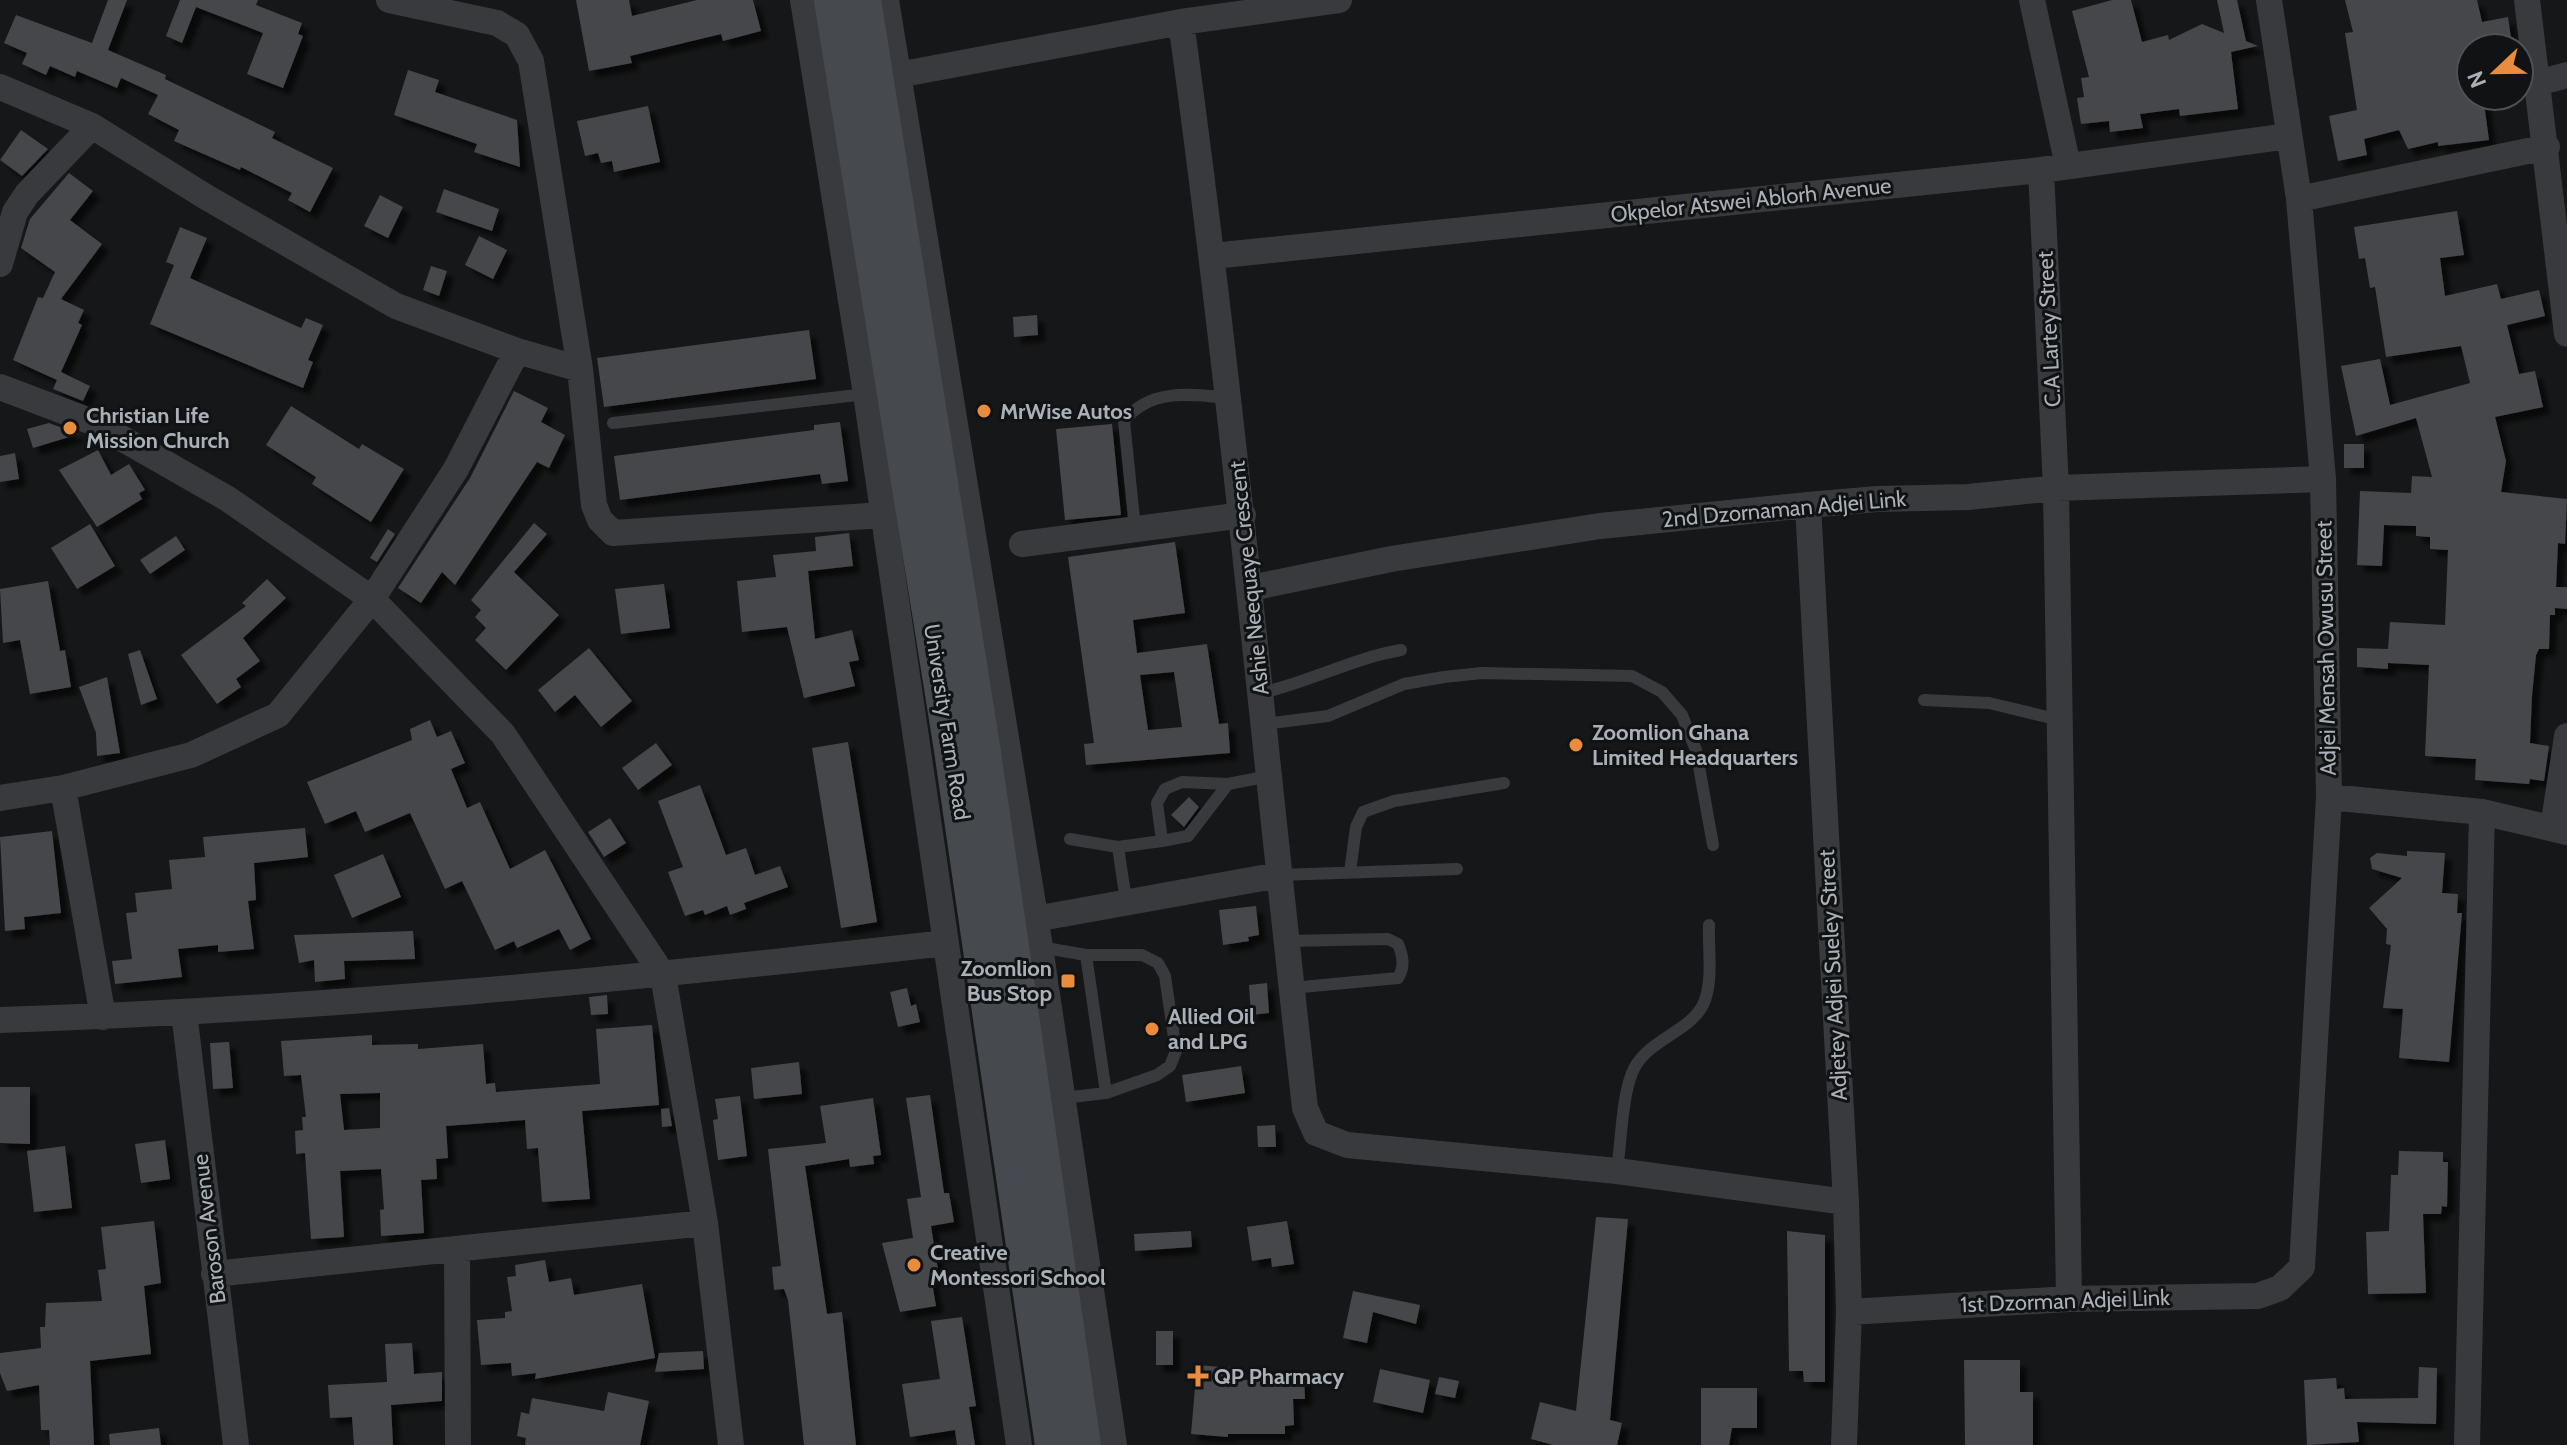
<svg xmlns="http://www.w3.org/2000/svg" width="2567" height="1445" viewBox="0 0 2567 1445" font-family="Cabin,sans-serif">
  <defs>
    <filter id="shadow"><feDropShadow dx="7" dy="7" stdDeviation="2" flood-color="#0009"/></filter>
  </defs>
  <rect width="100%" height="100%" fill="#161718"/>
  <path fill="#45474b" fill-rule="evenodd" filter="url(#shadow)" d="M108 0H127L108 50 166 75 165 79 275 132 272 138 333 168 310 212 288 200 292 193 241 167 240 170 174 141 179 130 148 114 158 95 121 78 117 88 77 71 75 77 50 66 46 75 22 64 27 53 4 43 16 15 92 43Z
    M180 0H258L256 5 302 23 298 34 303 36 283 88 247 74 263 33 196 7 182 43 166 36Z
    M576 0H629L632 16 697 0H753L761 31 723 41 721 34 630 56 632 63 589 71Z
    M2112 0H2131L2142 42 2168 35 2169 40 2202 24 2224 33 2217 0H2237L2246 41 2258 46 2231 52 2238 109 2180 116 2179 109 2140 114 2143 128 2110 132 2109 121 2081 124 2077 98 2084 97 2081 78 2089 77 2072 11Z
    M2345 0H2477L2482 22 2508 17 2512 45 2509 48H2471V96H2483L2489 140 2438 146V142L2408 149 2399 130 2364 139 2367 155 2338 161 2329 116 2357 110 2345 33 2353 32Z
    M408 70 439 80 435 92 517 120 520 167 474 152 477 144 394 115Z
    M648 106 660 162 614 172 612 161 601 163 598 153 585 156 577 121Z
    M21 130 48 149 22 176 0 160Z
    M69 173 93 191 70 220 102 244 61 299 84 310 78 323 82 325 61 372 90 386 83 401 53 389 57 380 13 360 38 297 43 298 55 272 21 248 30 219Z
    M444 189 499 209 492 231 436 212Z
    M380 195 403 207 388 238 364 226Z
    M2457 211 2464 255 2440 258 2445 296 2497 284 2501 299 2539 290 2545 316 2507 325 2519 374 2535 371 2543 407 2495 417 2506 461 2501 492 2567 499 2565 544 2558 543 2556 587H2567V609L2555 608V615H2550L2549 649H2539L2536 655 2532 696 2530 743 2549 746 2544 781 2530 779 2529 784 2475 780 2476 759 2425 756 2429 665 2388 663V669L2357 667V648L2388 649 2390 622 2445 625 2448 550 2430 549V537L2416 536V526L2384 525 2382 566 2357 565 2360 491 2411 493 2412 476 2432 477 2416 418 2356 436 2341 366 2380 359 2390 405 2470 383 2461 346 2386 357 2375 287 2370 288 2365 258 2359 259 2354 227Z
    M180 227 207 238 190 278 301 328 306 318 323 325 308 360 313 362 303 388 150 324 174 265 166 262Z
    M479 236 507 250 493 279 465 265Z
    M431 266 447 271 439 296 423 290Z
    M1037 315 1038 335 1014 337 1013 317Z
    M809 330 816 379 604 407 597 358Z
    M514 391 548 408 541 422 565 435 549 468 537 462 455 585 442 572 421 603 398 588 470 478Z
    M291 406 359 449 362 444 404 469 371 522 312 484 316 477 266 445Z
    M840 422 848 481 822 484 820 474 620 500 614 456 814 430V425Z
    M49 423 79 434 33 448 27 429Z
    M1112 424 1121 515 1065 520 1056 429Z
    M2344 444H2364V468H2344Z
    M98 450 111 475 129 464 145 490 139 493 142 499 97 527 59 470Z
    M15 453 19 479 0 482V456Z
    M534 523 547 534 514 572 559 615 506 670 475 640 486 628 475 617 481 610 471 600Z
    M90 524 115 566 77 589 51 548Z
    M388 529 395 534 377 562 370 558Z
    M849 533 853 566 808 571 815 639 852 630 859 660 849 662 855 686 804 698 787 627 742 632 737 581 776 577 773 555 816 551 815 537Z
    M176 536 185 550 150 574 140 560Z
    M1175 542 1185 613 1133 620 1137 653 1207 644 1219 724 1228 723 1230 753 1086 765 1084 744 1094 743 1068 557ZM1174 672 1182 727 1148 730 1140 675Z
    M267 579 286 598 243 638 260 661 236 679 241 687 217 704 181 655 246 606 242 603Z
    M48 581 60 651 65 650 71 687 30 694 20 640 3 643 0 589Z
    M664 584 670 628 621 634 615 589Z
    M589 648 632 701 601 727 575 695 555 712 538 690Z
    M140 650 157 699 141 705 128 654Z
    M107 677 120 753 97 756 96 733 79 687Z
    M430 720 437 737 451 731 465 763 451 769 467 808 480 802 510 869 545 850 591 939 570 950 559 929 517 948 514 941 495 950 462 881 445 889 410 813 365 832 356 811 325 824 307 782 412 740 410 729Z
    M848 742 877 922 841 928 812 748Z
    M656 743 672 765 638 790 622 768Z
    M700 785 726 855 746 848 755 875 780 866 788 887 744 903 746 909 730 915 727 906 705 915 703 910 685 916 668 872 683 867 658 801Z
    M1189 797 1199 807 1184 827 1171 815Z
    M610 818 626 843 604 857 588 832Z
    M305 828 308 857 254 863 256 900 248 901 254 949 218 952V945L178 949 182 977 115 984 112 961 132 959 126 913 137 912 135 893 172 889 169 860 205 857 203 837Z
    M52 831 61 913 24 917 25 929 5 931 0 837Z
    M2407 851 2445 853 2442 893 2458 894 2457 913H2462L2449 1062 2399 1058 2403 1009 2383 1008 2391 945 2386 944 2387 929 2369 908 2402 878 2372 869 2370 858 2377 853 2407 856Z
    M383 854 401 897 352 918 334 875Z
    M1256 906 1259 935 1248 937 1249 941 1223 945 1219 910Z
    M413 931 415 959 344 961 345 979 315 982 314 960 299 963 294 935Z
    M1267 983 1269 1013 1251 1015 1249 985Z
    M907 988 911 1006 916 1004 920 1022 898 1027 890 992Z
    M607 995 608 1014 591 1015 589 997Z
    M652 1025 659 1105 582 1111 590 1199 542 1202 538 1148 527 1149 525 1120 446 1126 448 1158 436 1159 437 1179 421 1180 424 1233 381 1236 380 1210 384 1209 381 1169 340 1171 344 1237 311 1239 305 1153 296 1154 295 1131 303 1130 302 1117H306L301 1075 284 1076 281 1041 372 1035V1045L418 1044V1049L483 1044 486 1084 495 1083 496 1092 600 1084 596 1029ZM380 1093V1128L344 1130 340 1094Z
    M229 1042 233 1088 213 1089 210 1043Z
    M799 1062 802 1094 754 1099 751 1068Z
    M1241 1066 1245 1093 1186 1102 1182 1075Z
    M0 1087H30V1144L0 1143Z
    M930 1095 944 1193H949L954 1222 931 1226 939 1276 931 1277 936 1306 900 1312 882 1243 913 1238 907 1199 921 1197 906 1098Z
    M740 1096 747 1156 718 1160 713 1120 718 1119 715 1099Z
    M873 1098 881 1155 873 1156 874 1164 850 1167 849 1159 805 1166 827 1314 842 1312 856 1445H804L788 1300 784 1289 774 1290 772 1267 781 1266 768 1149 826 1143 820 1106Z
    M669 1108 672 1126 662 1127 661 1109Z
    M1275 1125 1276 1147H1258L1257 1126Z
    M165 1140 170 1179 141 1183 135 1144Z
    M65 1146 72 1208 34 1212 27 1151Z
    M2399 1151 2443 1152V1162H2448L2447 1207 2442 1206 2441 1214H2423L2426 1293 2368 1294 2366 1232 2389 1231 2391 1175H2398Z
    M1596 1217 1628 1219 1610 1420 1622 1423 1617 1445H1553L1531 1439 1540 1402 1576 1411Z
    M154 1221 161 1283 144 1286 151 1354 90 1361 94 1445H50L49 1430H41L39 1385 7 1391 0 1373V1353L41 1348 40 1327H45L46 1303 102 1301 98 1270 106 1269 101 1227Z
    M1287 1221 1294 1264 1272 1267 1271 1258 1252 1261 1247 1227Z
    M1191 1231 1192 1247 1135 1251 1134 1234Z
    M1787 1231 1825 1235V1382H1804L1803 1371H1789Z
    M545 1260 549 1282 571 1278 574 1295 642 1284 655 1358 535 1379 536 1373 512 1376 511 1363 481 1365 477 1320 505 1318V1312L512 1311 507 1277 516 1276 515 1265Z
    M1353 1291 1420 1305 1416 1324 1373 1312 1367 1343 1343 1338Z
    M962 1317 976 1406 969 1407 975 1445H957L955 1430 910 1437 902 1384 940 1379 931 1321Z
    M1156 1331H1173V1365H1156Z
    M412 1343 414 1374 442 1372V1401L391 1405 393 1445H354L352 1417 330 1418 328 1385 387 1382 385 1344Z
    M703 1351 704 1369 655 1372 659 1353Z
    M1964 1360H2020V1392H2033V1445H1965Z
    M1197 1365 1234 1368 1233 1380H1280V1374H1304L1305 1399H1293L1294 1425 1285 1426V1434H1228V1437L1191 1434Z
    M2419 1367 2437 1368 2436 1424 2357 1422 2359 1442 2307 1445 2304 1380 2336 1378 2337 1389 2344 1388 2345 1399 2418 1398Z
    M1380 1369 1430 1380 1423 1413 1373 1402Z
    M1439 1377 1459 1381 1455 1398 1435 1394Z
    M1701 1388H1757V1428H1732L1729 1445H1701Z
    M608 1392 649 1401 640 1445H525L526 1438 517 1436 521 1412 529 1414 532 1398 604 1411Z
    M159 1428 161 1445H110L109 1434Z"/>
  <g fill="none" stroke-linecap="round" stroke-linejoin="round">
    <path stroke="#383a3d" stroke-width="12" d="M613 423 866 394
      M1135 528 1124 421C1150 388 1191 394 1228 398
      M1261 693C1310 682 1353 658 1401 650
      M1924 700 1989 703 2060 720
      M1264 724 1328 716 1404 684 1444 677 1482 673 1632 676 1662 692 1682 715 1696 750 1713 845
      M1070 839 1118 847 1162 841 1157 803 1165 789 1182 782 1228 784 1269 776
      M1162 841 1188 836 1228 784
      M1118 847 1126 901
      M1350 872 1356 827 1363 812 1394 801 1504 783
      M1279 875 1457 869
      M1286 941 1388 939 1398 944C1403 956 1405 967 1398 978L1291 988
      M1040 947 1086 955H1142L1158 963 1165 976 1176 1051 1170 1066 1157 1075 1106 1093 1063 1098
      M1086 955 1106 1093
      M1617 1171C1621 1142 1622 1098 1632 1073 1645 1039 1694 1032 1705 1000 1713 977 1708 949 1709 925"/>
    <path stroke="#383a3d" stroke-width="26" d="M389 0 497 23 517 35 531 61 580 369 594 505 600 520 613 533 883 515
      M803 0 866 394 1019 1445
      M886 0 1040 947 1114 1445
      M2032 0 2068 166
      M2527 0 2567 334
      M1181 22C1231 383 1264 746 1305 1108L1316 1133 1347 1145 1617 1171 1846 1202
      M898 75 1181 22 1339 0
      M2538 83 2567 75
      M0 87 92 126 206 197 396 306 517 351 580 369
      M2041 170 2056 488 2069 1299
      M2299 199 2547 147
      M1213 256 2041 170 2289 136
      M0 264 15 212 27 194 92 126
      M0 387 95 423 228 499 372 599 503 734 663 975 705 1223 731 1445
      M1808 505 1846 1202 1849 1312 1844 1445
      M1022 544 1243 515
      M1251 588 1391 559 1600 526 1808 505 1877 499 1968 497 2056 488 2323 479
      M63 788 103 1017
      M2329 797 2482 812 2567 832
      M0 798 63 788 191 755 278 715 372 599 456 469 517 351
      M2553 828 2567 736
      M1035 919 1279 875
      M184 1012 236 1445
      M0 1020C316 1010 631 979 945 943
      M457 1251 458 1445
      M214 1274 705 1223
      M1849 1312 2069 1299 2258 1296 2280 1288 2302 1267 2329 797 2323 479 2299 199 2269 0
      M2467 1445 2482 812"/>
    <path stroke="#46494d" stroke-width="36" d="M832 0 952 750 1053 1445
      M863 0 982 746 1083 1445"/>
  </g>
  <g fill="#ea8c3d" stroke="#111213" stroke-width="3">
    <circle cx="984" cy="411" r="8"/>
    <circle cx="70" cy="428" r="8"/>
    <circle cx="1576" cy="745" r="8"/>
    <rect x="1060" y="973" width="16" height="16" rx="4"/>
    <circle cx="1152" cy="1029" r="8"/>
    <circle cx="914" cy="1265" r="8"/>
    <path d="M1194 1364h8v8h8v8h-8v8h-8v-8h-8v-8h8z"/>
  </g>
  <g text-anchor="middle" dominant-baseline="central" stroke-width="6" stroke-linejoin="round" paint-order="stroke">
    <g font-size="22" fill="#a9b0b8" stroke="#111213">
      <text transform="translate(1751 200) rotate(-6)">Okpelor Atswei Ablorh Avenue</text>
      <text transform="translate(2049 329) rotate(-93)">C.A Lartey Street</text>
      <text transform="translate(1784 509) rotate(-5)">2nd Dzornaman Adjei Link</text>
      <text transform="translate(1249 578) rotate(-96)">Ashie Neequaye Crescent</text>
      <text transform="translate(2326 648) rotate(-91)">Adjei Mensah Owusu Street</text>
      <text transform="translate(947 722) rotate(81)">University Farm Road</text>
      <text transform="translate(1833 975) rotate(-93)">Adjetey Adjei Sueley Street</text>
      <text transform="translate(209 1229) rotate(-97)">Baroson Avenue</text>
      <text transform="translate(2065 1301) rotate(-2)">1st Dzorman Adjei Link</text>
    </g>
    <g font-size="22" font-weight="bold" fill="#a9b0b8" stroke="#111213" text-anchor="start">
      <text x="1000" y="411">MrWise Autos</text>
      <text x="86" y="415">Christian Life<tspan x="86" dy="25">Mission Church</tspan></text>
      <text x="1592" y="732">Zoomlion Ghana<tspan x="1592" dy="25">Limited Headquarters</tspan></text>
      <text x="1052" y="968" text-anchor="end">Zoomlion<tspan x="1052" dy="25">Bus Stop</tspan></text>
      <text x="1168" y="1016">Allied Oil<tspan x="1168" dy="25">and LPG</tspan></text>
      <text x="930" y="1252">Creative<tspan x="930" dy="25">Montessori School</tspan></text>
      <text x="1214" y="1376">QP Pharmacy</text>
    </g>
  </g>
  <g transform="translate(2495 72) rotate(248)"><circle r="38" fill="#111213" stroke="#4e5155" stroke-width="2"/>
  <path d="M0-6L14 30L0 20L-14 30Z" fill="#ea8c3d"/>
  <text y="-12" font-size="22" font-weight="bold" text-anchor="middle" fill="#a9b0b8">N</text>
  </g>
</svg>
